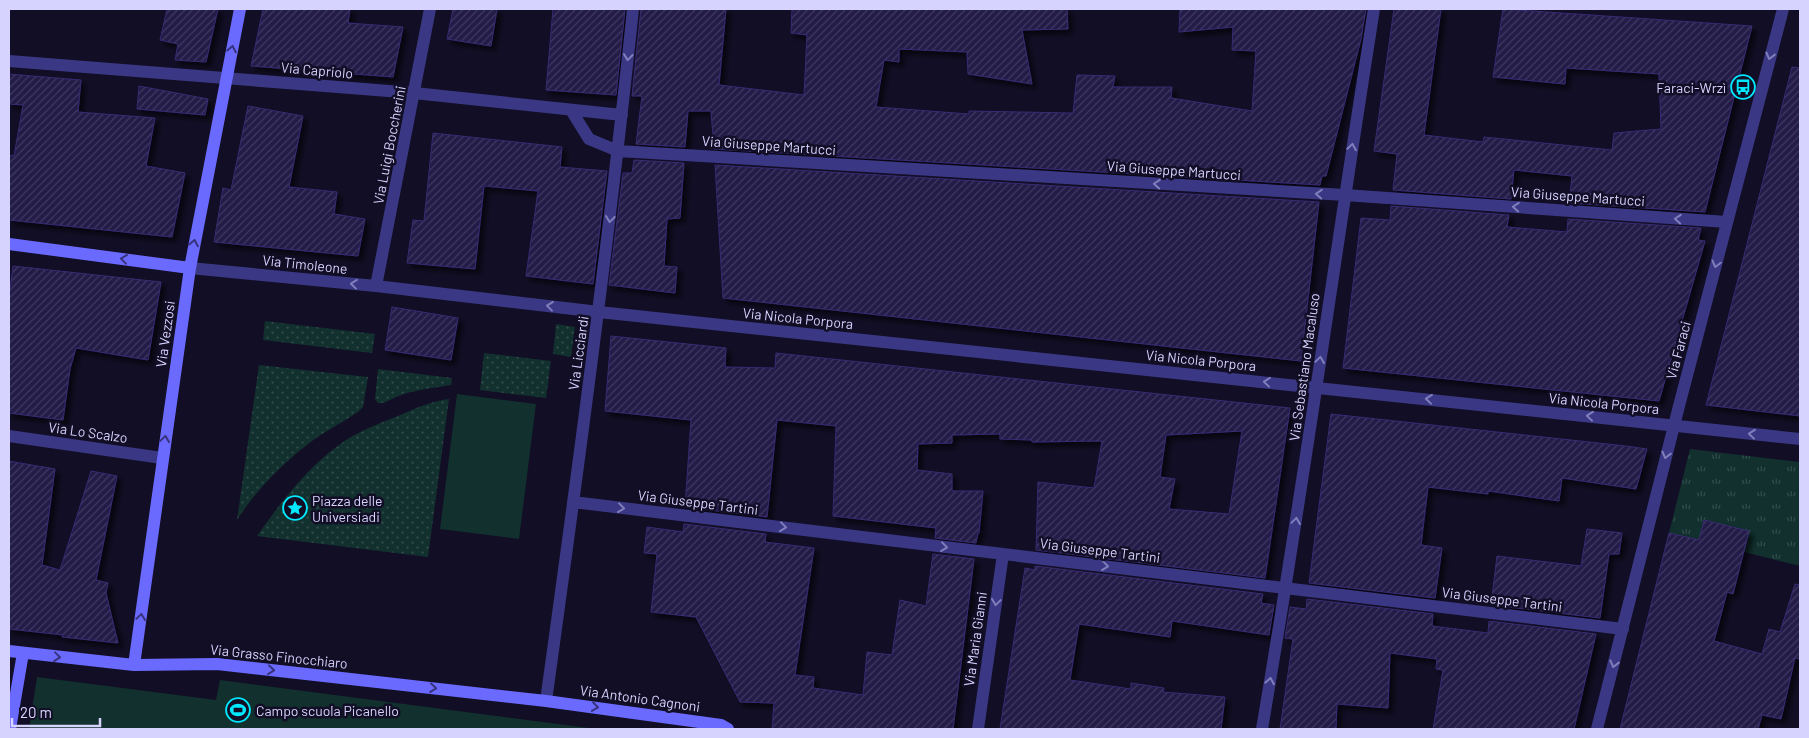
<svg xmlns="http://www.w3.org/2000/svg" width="1809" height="738" viewBox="0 0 1809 738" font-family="Barlow,sans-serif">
  <defs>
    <pattern id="grass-tufts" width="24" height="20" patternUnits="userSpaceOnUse" patternTransform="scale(1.25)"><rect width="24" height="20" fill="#11302e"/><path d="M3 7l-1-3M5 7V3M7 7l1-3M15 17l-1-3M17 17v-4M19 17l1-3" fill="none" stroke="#334d4d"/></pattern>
    <pattern id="garden-dots" width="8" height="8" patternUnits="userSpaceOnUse" patternTransform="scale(1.25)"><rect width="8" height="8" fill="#11302e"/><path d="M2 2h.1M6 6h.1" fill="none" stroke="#334d4d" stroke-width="1.8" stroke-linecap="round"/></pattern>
    <pattern id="building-hatch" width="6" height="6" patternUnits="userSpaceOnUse" patternTransform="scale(1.25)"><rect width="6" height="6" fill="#221a47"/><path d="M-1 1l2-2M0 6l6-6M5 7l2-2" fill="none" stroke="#413a63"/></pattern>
    <filter id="shadow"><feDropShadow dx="4.5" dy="4.5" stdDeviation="2.5" flood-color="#0009"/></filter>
  </defs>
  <rect width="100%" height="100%" fill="#120e25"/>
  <path fill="url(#grass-tufts)" d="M1690 449 1800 462V566L1669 533Z"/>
  <path fill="#11302e" d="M457 394 536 404 519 539 440 529Z
    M37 677 216 700 220 680 597 729H29Z"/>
  <path fill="url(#garden-dots)" d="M265 321 375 334 372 353 263 340Z
    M556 324 575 327 571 357 553 354Z
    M484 353 551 361 546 398 480 390Z
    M259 365 368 377 363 407 358 412C343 422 327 430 312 441 283 463 257 489 237 520Z
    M378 369 452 378 451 385C433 388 413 390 396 397 390 400 384 404 378 403L375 399Z
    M449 399 428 557 257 536C281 502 305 470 339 445 356 432 378 424 398 416 414 409 431 401 449 399Z"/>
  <path fill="url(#building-hatch)" stroke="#382b73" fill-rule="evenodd" filter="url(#shadow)" d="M167 9H218L206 62 175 60 178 44 160 40Z
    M263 9H350L348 23 403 27 393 77 251 66Z
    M453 9H497L491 46 447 39Z
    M553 9H625L616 95 546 90Z
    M641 9H726L719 85 804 95 807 35 791 33 792 9H1067L1068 29 1022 30 1032 84 968 74 967 52 899 49V62L884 60 876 107 969 114V111L1073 113 1077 75 1115 76 1113 87H1172L1171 98 1252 111 1256 51 1232 50 1233 27 1179 32 1180 9H1366L1361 39 1326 176H1322L1320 185 714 149 711 111H688L685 147 636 144 642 96H632Z
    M1394 9H1441L1424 135 1483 142 1484 137 1612 150 1614 133 1661 129 1659 74 1566 68 1565 84 1493 77 1503 9 1752 26 1705 212 1569 203 1572 176 1514 170 1511 199 1393 190 1397 154 1374 151Z
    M1792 67 1800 68V416L1706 405Z
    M9 74 81 80 78 112 155 118 146 166 185 173 172 237 9 220V155L14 156 23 105 9 104Z
    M139 86 208 99 205 115 137 109Z
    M248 106 303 116 289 187 337 192 334 214 365 219 358 256 214 242 223 188 231 190Z
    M433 133 562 147 560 167 607 171 593 284 526 276 538 191 484 186 475 269 407 263 413 220 424 221Z
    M634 160 684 163 680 218 667 219 664 266 677 267 675 293 609 285 623 173H632Z
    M715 165 1319 202 1301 361 723 298Z
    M1391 206 1509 215 1507 227 1567 232 1568 219 1701 228 1698 240 1705 241 1659 401 1343 368 1361 218 1390 220Z
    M13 266 161 282 148 360 76 348 70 369 63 420 9 413V297Z
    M392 307 458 318 451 360 385 350Z
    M611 336 726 348 725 367 775 368 776 353 1290 408 1265 578 1036 550 1038 482 1094 488 1102 441 1032 442V440L1000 439V434L952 435V443L918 444 917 470 952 474V491H983L979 533H978L976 543 935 538 936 528 833 516 836 426 777 420 767 517 685 507 691 420 605 411ZM1242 431 1229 514 1169 509 1175 479 1160 477 1166 435Z
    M1331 414 1626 446 1647 449 1636 489 1562 478 1559 501 1488 491V494L1428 487 1421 545 1442 548 1435 598 1309 583Z
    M9 461 55 469 42 565 60 570 91 471 117 476 96 580 108 583 106 593 118 643 62 637 63 635 9 629Z
    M1704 520 1749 531 1733 594 1727 592 1714 641 1762 654 1769 629 1780 632 1795 584 1800 585V659L1795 658 1781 719 1762 715 1758 729H1620L1669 533 1699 540Z
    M684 524 766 534 765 542 814 548 795 675 814 677 813 688 863 695 867 652 892 655 900 600 926 606 933 554 974 559 953 729H772L774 703 740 702 696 617 651 612 657 554 644 553 647 527 683 532Z
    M1587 529 1622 533 1619 554H1609L1600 618 1491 605 1497 556 1581 566Z
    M1035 566 1263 594 1261 603 1274 605 1269 635 1172 621 1170 637 1079 624 1070 680 1131 689V683L1164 688 1163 692 1225 697 1221 729H1000L1025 568 1035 570Z
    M1307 599 1433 614 1432 626 1488 633 1489 621 1596 634 1574 729H1433L1443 670 1436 669 1437 659 1390 653 1388 708 1337 704 1336 729H1280L1293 639 1285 638 1290 607 1306 609Z"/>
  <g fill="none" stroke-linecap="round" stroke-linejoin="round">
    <path stroke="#3a3885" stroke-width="12" d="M9 61 414 93 622 115
      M571 110 589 139 618 151 1345 195 1727 222
      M190 268 376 286 599 312 1800 439
      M376 286 430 9
      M9 436 162 458
      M573 502 1623 629
      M546 701C578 470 609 240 633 9
      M978 729 1003 554
      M1262 729C1303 490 1336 249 1374 9
      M1597 729 1679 406 1783 9"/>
    <path stroke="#6b6aff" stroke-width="12" d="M9 244 190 268
      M9 651 134 665 217 664 546 701 721 725 728 729
      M134 665 190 268 240 9
      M10 729 23 653"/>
  </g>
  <defs><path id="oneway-chevron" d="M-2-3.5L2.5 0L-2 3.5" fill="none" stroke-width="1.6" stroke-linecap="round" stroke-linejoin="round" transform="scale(1.25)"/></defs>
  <g stroke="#36337c">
    <use href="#oneway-chevron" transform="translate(232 49) rotate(-79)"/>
    <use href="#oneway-chevron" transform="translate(194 243) rotate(-79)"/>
    <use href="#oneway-chevron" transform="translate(124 259) rotate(-173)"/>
    <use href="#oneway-chevron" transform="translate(165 439) rotate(-82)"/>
    <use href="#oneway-chevron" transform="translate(141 617) rotate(-82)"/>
    <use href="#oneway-chevron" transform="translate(57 657) rotate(7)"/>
    <use href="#oneway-chevron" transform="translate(271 670) rotate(6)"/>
    <use href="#oneway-chevron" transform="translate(433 688) rotate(6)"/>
    <use href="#oneway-chevron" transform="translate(595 707) rotate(8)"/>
  </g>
  <g stroke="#817ebc">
    <use href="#oneway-chevron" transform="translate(1770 56) rotate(104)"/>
    <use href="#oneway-chevron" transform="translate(628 57) rotate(96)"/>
    <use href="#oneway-chevron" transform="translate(1352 147) rotate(-81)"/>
    <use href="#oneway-chevron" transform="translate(1157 184) rotate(-176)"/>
    <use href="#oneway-chevron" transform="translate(1319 194) rotate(-176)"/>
    <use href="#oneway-chevron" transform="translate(1516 207) rotate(-176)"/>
    <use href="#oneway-chevron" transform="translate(610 219) rotate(97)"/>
    <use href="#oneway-chevron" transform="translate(1678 219) rotate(-176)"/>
    <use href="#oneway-chevron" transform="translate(1716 264) rotate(105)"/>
    <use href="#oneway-chevron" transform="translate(354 284) rotate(-174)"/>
    <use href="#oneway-chevron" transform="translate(550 306) rotate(-173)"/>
    <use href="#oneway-chevron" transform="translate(1320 360) rotate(-82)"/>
    <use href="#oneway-chevron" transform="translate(1267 382) rotate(-174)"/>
    <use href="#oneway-chevron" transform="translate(1429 399) rotate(-174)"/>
    <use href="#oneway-chevron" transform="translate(1590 416) rotate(-174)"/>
    <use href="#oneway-chevron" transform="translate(1752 434) rotate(-174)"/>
    <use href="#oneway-chevron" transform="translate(1666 455) rotate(104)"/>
    <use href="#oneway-chevron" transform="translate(621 508) rotate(7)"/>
    <use href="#oneway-chevron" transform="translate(1296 521) rotate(-82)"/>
    <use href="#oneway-chevron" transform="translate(783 527) rotate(7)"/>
    <use href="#oneway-chevron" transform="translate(944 547) rotate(7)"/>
    <use href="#oneway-chevron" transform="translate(1105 566) rotate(7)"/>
    <use href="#oneway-chevron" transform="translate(996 602) rotate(98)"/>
    <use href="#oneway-chevron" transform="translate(1614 664) rotate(104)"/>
    <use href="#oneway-chevron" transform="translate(1270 681) rotate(-80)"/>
  </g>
  <defs>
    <g id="bus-ring" transform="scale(1.25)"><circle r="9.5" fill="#120e25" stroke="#00e9fe" stroke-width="1.5"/><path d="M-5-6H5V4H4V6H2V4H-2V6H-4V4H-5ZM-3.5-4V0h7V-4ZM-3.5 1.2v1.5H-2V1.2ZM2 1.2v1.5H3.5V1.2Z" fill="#00e9fe"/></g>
    <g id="sight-ring" transform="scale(1.25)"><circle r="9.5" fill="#120e25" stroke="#00e9fe" stroke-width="1.5"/><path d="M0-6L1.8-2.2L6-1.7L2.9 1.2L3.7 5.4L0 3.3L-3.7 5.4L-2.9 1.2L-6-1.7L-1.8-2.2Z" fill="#00e9fe"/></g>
    <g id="stadium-ring" transform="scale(1.25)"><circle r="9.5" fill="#120e25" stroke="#00e9fe" stroke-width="1.5"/><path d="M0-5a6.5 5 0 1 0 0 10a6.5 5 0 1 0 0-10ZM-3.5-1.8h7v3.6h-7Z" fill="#00e9fe"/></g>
  </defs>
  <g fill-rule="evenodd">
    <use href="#bus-ring" x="1743" y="87"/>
    <use href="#sight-ring" x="295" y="508"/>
    <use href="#stadium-ring" x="238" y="710"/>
  </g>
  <g text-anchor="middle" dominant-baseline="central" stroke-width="5" stroke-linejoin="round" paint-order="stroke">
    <g font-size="14" fill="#d7d3ff" stroke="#120e25">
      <text transform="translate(317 70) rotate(5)">Via Capriolo</text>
      <text transform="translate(389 145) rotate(-79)">Via Luigi Boccherini</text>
      <text transform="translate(769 145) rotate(4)">Via Giuseppe Martucci</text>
      <text transform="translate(1174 170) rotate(4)">Via Giuseppe Martucci</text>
      <text transform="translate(1578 196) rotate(4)">Via Giuseppe Martucci</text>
      <text transform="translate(305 264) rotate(6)">Via Timoleone</text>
      <text transform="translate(798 318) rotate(6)">Via Nicola Porpora</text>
      <text transform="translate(165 334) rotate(-82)">Via Vezzosi</text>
      <text transform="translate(1678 350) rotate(-75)">Via Faraci</text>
      <text transform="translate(578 353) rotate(-82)">Via Licciardi</text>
      <text transform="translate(1201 360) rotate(6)">Via Nicola Porpora</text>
      <text transform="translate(1304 367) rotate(-82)">Via Sebastiano Macaluso</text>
      <text transform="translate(1604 403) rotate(6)">Via Nicola Porpora</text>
      <text transform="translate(88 432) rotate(8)">Via Lo Scalzo</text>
      <text transform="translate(698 502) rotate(7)">Via Giuseppe Tartini</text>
      <text transform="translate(1100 550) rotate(7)">Via Giuseppe Tartini</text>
      <text transform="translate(1502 599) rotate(7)">Via Giuseppe Tartini</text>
      <text transform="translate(975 639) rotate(-82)">Via Maria Gianni</text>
      <text transform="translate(279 656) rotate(6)">Via Grasso Finocchiaro</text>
      <text transform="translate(640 698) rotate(8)">Via Antonio Cagnoni</text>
    </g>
    <g font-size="14" fill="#d7d3ff" stroke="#120e25" text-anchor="start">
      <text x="1726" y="87" text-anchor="end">Faraci-Wrzì</text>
      <text x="312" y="500">Piazza delle<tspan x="312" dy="16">Universiadi</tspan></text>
      <text x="256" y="710">Campo scuola Picanello</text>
    </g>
  </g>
  <rect width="1809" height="738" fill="none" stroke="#d7d3ff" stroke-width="20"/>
  <path d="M12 718v8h88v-8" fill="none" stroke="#d7d3ff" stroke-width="2.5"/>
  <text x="20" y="718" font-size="15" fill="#d7d3ff" stroke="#120e25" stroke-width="4" paint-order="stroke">20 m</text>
</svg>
